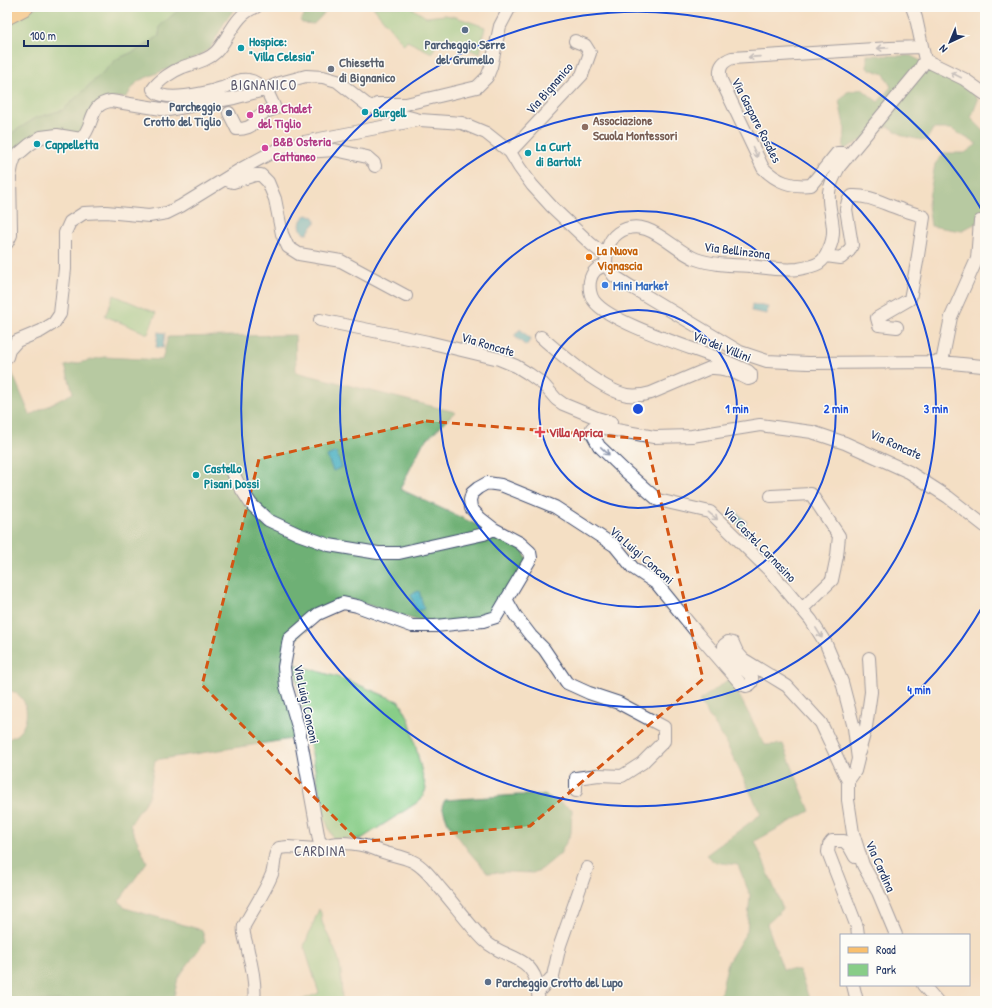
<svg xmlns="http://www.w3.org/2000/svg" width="992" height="1008" viewBox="0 0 992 1008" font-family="'Patrick Hand',sans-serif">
  <rect width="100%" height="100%" fill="#fdfcf7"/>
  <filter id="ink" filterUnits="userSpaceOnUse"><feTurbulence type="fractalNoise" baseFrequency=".025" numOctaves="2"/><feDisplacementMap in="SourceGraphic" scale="8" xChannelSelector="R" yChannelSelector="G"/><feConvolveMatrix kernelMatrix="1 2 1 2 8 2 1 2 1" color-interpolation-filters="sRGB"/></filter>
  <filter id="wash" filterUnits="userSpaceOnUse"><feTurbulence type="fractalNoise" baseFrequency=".012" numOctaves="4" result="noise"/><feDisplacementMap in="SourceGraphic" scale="16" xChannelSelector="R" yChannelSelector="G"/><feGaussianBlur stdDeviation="0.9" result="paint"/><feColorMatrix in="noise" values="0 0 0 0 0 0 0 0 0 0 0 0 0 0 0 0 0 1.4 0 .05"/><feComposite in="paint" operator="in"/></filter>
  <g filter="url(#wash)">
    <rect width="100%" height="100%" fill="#f4dfc4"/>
    <path fill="#88cd88" stroke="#527e73" d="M36 7H182L160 26 159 36 140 49 117 59 63 110 36 118 7 136V23Z
      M373 7H410L426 17 445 15 456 17 485 27 480 54 440 38 432 53 407 41 404 45Z
      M114 295 156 313 148 334 105 316Z
      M294 664 347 680 400 702 409 719 426 789 421 800 361 839 333 838 325 819Z
      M319 909 321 913 322 922 338 957 341 971 342 1001H299L319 993 304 946Z"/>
    <path fill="#6eb074" stroke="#447069" d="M182 7H239L234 10 226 20 211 47 201 55 138 81 130 91 128 95 125 98 116 97 80 132 77 134 55 131 7 169V136L36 118 63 110 117 59 140 49 159 36 160 26Z
      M301 7H330L314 24 302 23 300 20 304 16 305 11Z
      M867 55 911 56 931 66 964 79 978 100 971 118 985 132V216L980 221 961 231 931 226 928 204 935 164 944 153H965L977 144 951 129H933L926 141 903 136 888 126 843 150 845 130 839 101 847 92 862 89 878 102 891 87 884 74 867 68Z
      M295 335 296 372 455 412 423 443 400 489 522 546 527 561 490 616 432 625 349 599 313 622 284 651 298 738 155 760 149 796 130 825 147 862 119 901 125 908 202 930 205 941 178 978 173 1001H7V740C10 738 13 737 16 735 32 723 30 693 7 690V373L11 370 30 415 73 393 65 366 104 357 162 360 168 337Z
      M730 678 765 745 783 744 810 811 755 841 783 909 767 924 783 969 799 970 810 1001H719L728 962 747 931 750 895 738 865 714 862 706 855 761 814 724 739 699 701Z
      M518 795H544L572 809 571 833 560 854 542 869 533 873 506 872 488 873 470 853 448 823 442 806 445 800Z"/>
    <path fill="#3eaabd" stroke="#2c6c8e" d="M307 215 314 217C319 225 311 225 308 233L304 234C298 228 299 218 307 215Z
      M752 304 768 307 767 314 751 311Z
      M520 329 531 339 526 346 514 336Z
      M158 332 165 333 163 348 156 347Z
      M336 452 342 467 333 471 327 456Z
      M736 511 747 522 741 528 730 517Z
      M419 591 424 609 416 611 411 594Z"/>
  </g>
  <g filter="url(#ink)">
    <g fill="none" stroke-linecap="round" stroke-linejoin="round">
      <g stroke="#3c496d" stroke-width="14">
        <path id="minor" d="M256 7C236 13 229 38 216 52 207 61 194 63 183 67 173 71 159 80 153 89 162 104 207 93 222 88 230 86 238 78 248 80 255 81 259 85 264 90
          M912 7 916 18 925 60 920 69 839 167C835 175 830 183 829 192 827 212 839 228 829 249 827 254 824 260 819 263 814 266 804 268 798 269 782 271 766 268 750 266 732 265 713 265 696 259 672 250 646 213 618 233 607 241 606 253 606 265L614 276 633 288 740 352 767 361 808 363 942 362 982 366 985 368
          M925 60 964 79 985 94
          M377 104H406L477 87 487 77 491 67 500 26 510 7
          M229 113 237 129C244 129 253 127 256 120V118L265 112 274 109V106L266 89
          M304 142 301 147 305 152 335 150 367 157 374 163 375 166
          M510 152 582 75 590 53 585 45 575 41
          M847 158 843 153H837L811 185C791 187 777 182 763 168L721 80C718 69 721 62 732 58L890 48 922 47
          M229 177V181L233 182 255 175H261L268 182 275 199 282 234 288 247 299 254 341 261 406 296
          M7 243 11 235V228L10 177 12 166 15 157 29 145 41 137 57 135 81 139C95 125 88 104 111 101L168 110 234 98 264 90 280 83 306 76 323 77 337 81 366 104 377 109 420 120 462 123 486 133 510 152 519 167 532 185 552 207 591 244 606 256
          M826 256 841 258 849 251 852 245 846 209 848 201 852 196C869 195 884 204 900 209 908 212 916 213 924 217L917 262 910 299 877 318 879 325 897 327
          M320 320 428 342 499 359 516 366 529 374 543 384 556 399 563 404 597 418 611 422
          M541 337C562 355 600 389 627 395 635 396 644 395 651 393L710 368C725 367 735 373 748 379L751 378V374L748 371C736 366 724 360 712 356 686 346 609 322 594 301 590 296 589 287 590 281 592 271 597 268 606 265
          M7 357 9 350 17 341 41 331 54 323 60 314 65 269V233L70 222 84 213 106 212 149 216 167 213 181 206 241 169 278 149 304 142 418 120
          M942 362 951 317 977 259 980 221
          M233 473 240 487 251 504 268 520 298 534 329 545 378 553H399L484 534 494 529
          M771 496 811 494 839 536 837 556 832 580 802 609
          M506 599 515 615 531 636 544 649 567 683 589 693 619 703 664 727V741L642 763 622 776 599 775 576 778V791
          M859 752 866 727 871 692 869 658
          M848 781 855 771 858 759 854 728 842 682 826 644 811 620 771 572 710 512 658 500 624 470 599 446 592 433V428L595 426 654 437 692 436 760 425 812 432 845 443 909 472 948 497 985 526
          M855 857 849 846 844 841H832L829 845 828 852 857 927 858 935
          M853 985 857 1001
          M923 985 937 1001
          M539 991 553 976 560 945 587 868
          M254 1001C256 985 252 966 248 951 247 943 242 934 244 926 253 909 265 892 272 874 275 866 273 854 279 848L288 847 316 849 324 846
          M538 1001C539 993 538 988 536 980 528 955 503 958 485 941 469 925 455 905 440 888 432 878 423 866 412 861 402 856 390 855 380 851 364 844 340 840 324 846L319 840 299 730 286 686 284 667 289 639 318 614 343 603 357 606 412 626H435L483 621 496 617 531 558 530 552 520 543 494 529 480 518 471 508 470 500 472 493 478 488 487 483 501 485 555 507 615 546 633 568 657 584 697 633 741 684 746 686C751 685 753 682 752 677L724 650V645L728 642 733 643 737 652 743 659 787 686 821 723 848 781V800L853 833 863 865 878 892 896 935"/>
      </g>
      <g stroke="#3c496d" stroke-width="17">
        <path id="major" d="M7 17 26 7"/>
      </g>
      <use href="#minor" stroke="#fff" stroke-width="12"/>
      <use href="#major" stroke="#f9bf6d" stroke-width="15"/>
    </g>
    <defs><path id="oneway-shaft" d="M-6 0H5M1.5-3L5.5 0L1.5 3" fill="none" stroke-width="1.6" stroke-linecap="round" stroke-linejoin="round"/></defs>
    <g stroke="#8d97ae">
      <use href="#oneway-shaft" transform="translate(883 48) rotate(176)"/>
      <use href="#oneway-shaft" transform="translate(754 57) rotate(176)"/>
      <use href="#oneway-shaft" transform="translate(956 75) rotate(-153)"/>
      <use href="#oneway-shaft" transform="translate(755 152) rotate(65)"/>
      <use href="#oneway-shaft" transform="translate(605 451) rotate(44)"/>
      <use href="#oneway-shaft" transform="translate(713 516) rotate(39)"/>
      <use href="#oneway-shaft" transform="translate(819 633) rotate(58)"/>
    </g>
  </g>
  <path d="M0 0H992V1008H0ZM426 421 646 439 703 679 530 826 359 842 202 685 259 459Z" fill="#f4dfc4" fill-opacity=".55" fill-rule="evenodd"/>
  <path fill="none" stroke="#d45514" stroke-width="3" stroke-dasharray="8 5" stroke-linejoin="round" d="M426 421 646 439 703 679 530 826 359 842 202 685 259 459Z"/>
  <g fill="none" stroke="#1d4ed8" stroke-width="2">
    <circle cx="638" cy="409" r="99"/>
    <circle cx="638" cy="409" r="198"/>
    <circle cx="638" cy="409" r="298"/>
    <path d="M984 604A397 397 0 1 1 984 214"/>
  </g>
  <g fill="#5c6f8a" stroke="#fdfcf7" stroke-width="1.5">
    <circle cx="465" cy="30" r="4"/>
    <circle cx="229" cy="113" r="4"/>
    <circle cx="488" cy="982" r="4"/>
  </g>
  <g fill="#0f9aa8" stroke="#fdfcf7" stroke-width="1.5">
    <circle cx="241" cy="48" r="4"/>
    <circle cx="365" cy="112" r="4"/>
    <circle cx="37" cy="144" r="4"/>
    <circle cx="528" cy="153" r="4"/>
    <circle cx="196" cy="475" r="4"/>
  </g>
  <circle fill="#6b7280" stroke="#fdfcf7" stroke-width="1.5" cx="331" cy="69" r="4"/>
  <g fill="#d1479c" stroke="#fdfcf7" stroke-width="1.5">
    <circle cx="250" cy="115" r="4"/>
    <circle cx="265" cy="148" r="4"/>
  </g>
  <circle fill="#8d6e63" stroke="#fdfcf7" stroke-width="1.5" cx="585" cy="127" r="4"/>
  <circle fill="#e8710a" stroke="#fdfcf7" stroke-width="1.5" cx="589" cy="257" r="4"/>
  <circle fill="#3f7fe0" stroke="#fdfcf7" stroke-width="1.5" cx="605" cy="285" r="4"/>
  <path fill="#e0444e" stroke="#fdfcf7" stroke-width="1.5" d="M538 426h4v4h4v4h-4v4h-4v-4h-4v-4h4z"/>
  <g text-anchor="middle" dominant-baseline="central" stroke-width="3" stroke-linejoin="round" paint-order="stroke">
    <g font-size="13" font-weight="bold" fill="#0d838f" stroke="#fdfcf7" text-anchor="start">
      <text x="249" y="41">Hospice:<tspan x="249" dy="15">"Villa Celesia"</tspan></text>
      <text x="373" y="112">Burgell</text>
      <text x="45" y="144">Cappelletta</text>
      <text x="536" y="146">La Curt<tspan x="536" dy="15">di Bartolt</tspan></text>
      <text x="204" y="468">Castello<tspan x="204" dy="15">Pisani Dossi</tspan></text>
    </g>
    <g font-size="13" font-weight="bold" fill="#4e5e75" stroke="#fdfcf7">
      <text x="465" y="44">Parcheggio Serre<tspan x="465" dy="15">del Grumello</tspan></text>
      <text x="221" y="106" text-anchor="end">Parcheggio<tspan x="221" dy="15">Crotto del Tiglio</tspan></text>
      <text x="496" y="982" text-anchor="start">Parcheggio Crotto del Lupo</text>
    </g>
    <g font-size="13" font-weight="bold" fill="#5b616d" stroke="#fdfcf7" text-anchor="start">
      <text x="339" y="62">Chiesetta<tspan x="339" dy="15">di Bignanico</tspan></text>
    </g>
    <g font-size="13" fill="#1b2f5e" stroke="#fdfcf7">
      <text transform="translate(549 88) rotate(-49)">Via Bignanico</text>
      <text transform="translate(757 120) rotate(63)">Via Gaspare Rosales</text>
      <text transform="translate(737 250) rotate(7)">Via Bellinzona</text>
      <text transform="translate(488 344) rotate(17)">Via Roncate</text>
      <text transform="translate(722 346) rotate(22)">Via dei Villini</text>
      <text transform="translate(896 444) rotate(24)">Via Roncate</text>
      <text transform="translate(760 544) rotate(46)">Via Castel Carnasino</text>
      <text transform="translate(642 555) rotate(41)">Via Luigi Conconi</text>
      <text transform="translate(307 704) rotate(78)">Via Luigi Conconi</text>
      <text transform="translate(881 866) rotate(66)">Via Cardina</text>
    </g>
    <g font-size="13" font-weight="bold" fill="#b23c85" stroke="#fdfcf7" text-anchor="start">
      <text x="258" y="108">B&amp;B Chalet<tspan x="258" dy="15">del Tiglio</tspan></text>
      <text x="273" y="141">B&amp;B Osteria<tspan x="273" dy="15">Cattaneo</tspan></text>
    </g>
    <g font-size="13" font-weight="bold" fill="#785e54" stroke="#fdfcf7" text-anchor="start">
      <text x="593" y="120">Associazione<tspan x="593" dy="15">Scuola Montessori</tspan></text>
    </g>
    <g font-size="13" font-weight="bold" fill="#c56008" stroke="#fdfcf7" text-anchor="start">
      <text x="597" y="250">La Nuova<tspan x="597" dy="15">Vignascia</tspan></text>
    </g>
    <g font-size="13" font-weight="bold" fill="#366cbe" stroke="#fdfcf7" text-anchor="start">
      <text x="613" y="285">Mini Market</text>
    </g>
    <g font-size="13" font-weight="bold" fill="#be3a42" stroke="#fdfcf7" text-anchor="start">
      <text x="549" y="432">Villa Aprica</text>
    </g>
    <g font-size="14" letter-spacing="1" fill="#5b586c" stroke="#fdfcf7">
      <text x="264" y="84">BIGNANICO</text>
      <text x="320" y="850">CARDINA</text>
    </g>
  </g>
  <circle cx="638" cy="409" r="6" fill="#1d4ed8" stroke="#fdfcf7" stroke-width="2"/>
  <g font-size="12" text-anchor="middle" font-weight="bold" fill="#1d4ed8" stroke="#fdfcf7" stroke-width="3" stroke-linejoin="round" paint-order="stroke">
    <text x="737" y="413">1 min</text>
    <text x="836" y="413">2 min</text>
    <text x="936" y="413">3 min</text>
    <text x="919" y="694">4 min</text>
  </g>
  <rect width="992" height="1008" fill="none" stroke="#fdfcf7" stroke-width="24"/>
  <rect x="840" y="934" width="130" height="52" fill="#fdfcf7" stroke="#a3aaba"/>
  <rect x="848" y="947" width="20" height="6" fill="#f9bf6d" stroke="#a3aaba"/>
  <text x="876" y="954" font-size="12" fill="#1b2f5e">Road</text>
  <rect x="848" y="964" width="20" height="12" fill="#88cd88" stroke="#a3aaba"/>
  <text x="876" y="974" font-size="12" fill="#1b2f5e">Park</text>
  <g transform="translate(950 42) rotate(224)" stroke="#fdfcf7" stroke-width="3" paint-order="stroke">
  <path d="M0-3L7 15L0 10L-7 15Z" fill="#1b2f5e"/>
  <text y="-6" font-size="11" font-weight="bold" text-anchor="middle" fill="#1b2f5e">N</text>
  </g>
  <path d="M24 40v6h124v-6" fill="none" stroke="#1b2f5e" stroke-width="2"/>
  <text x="30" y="40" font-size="12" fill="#1b2f5e" stroke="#fdfcf7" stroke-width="3" paint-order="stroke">100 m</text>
</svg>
